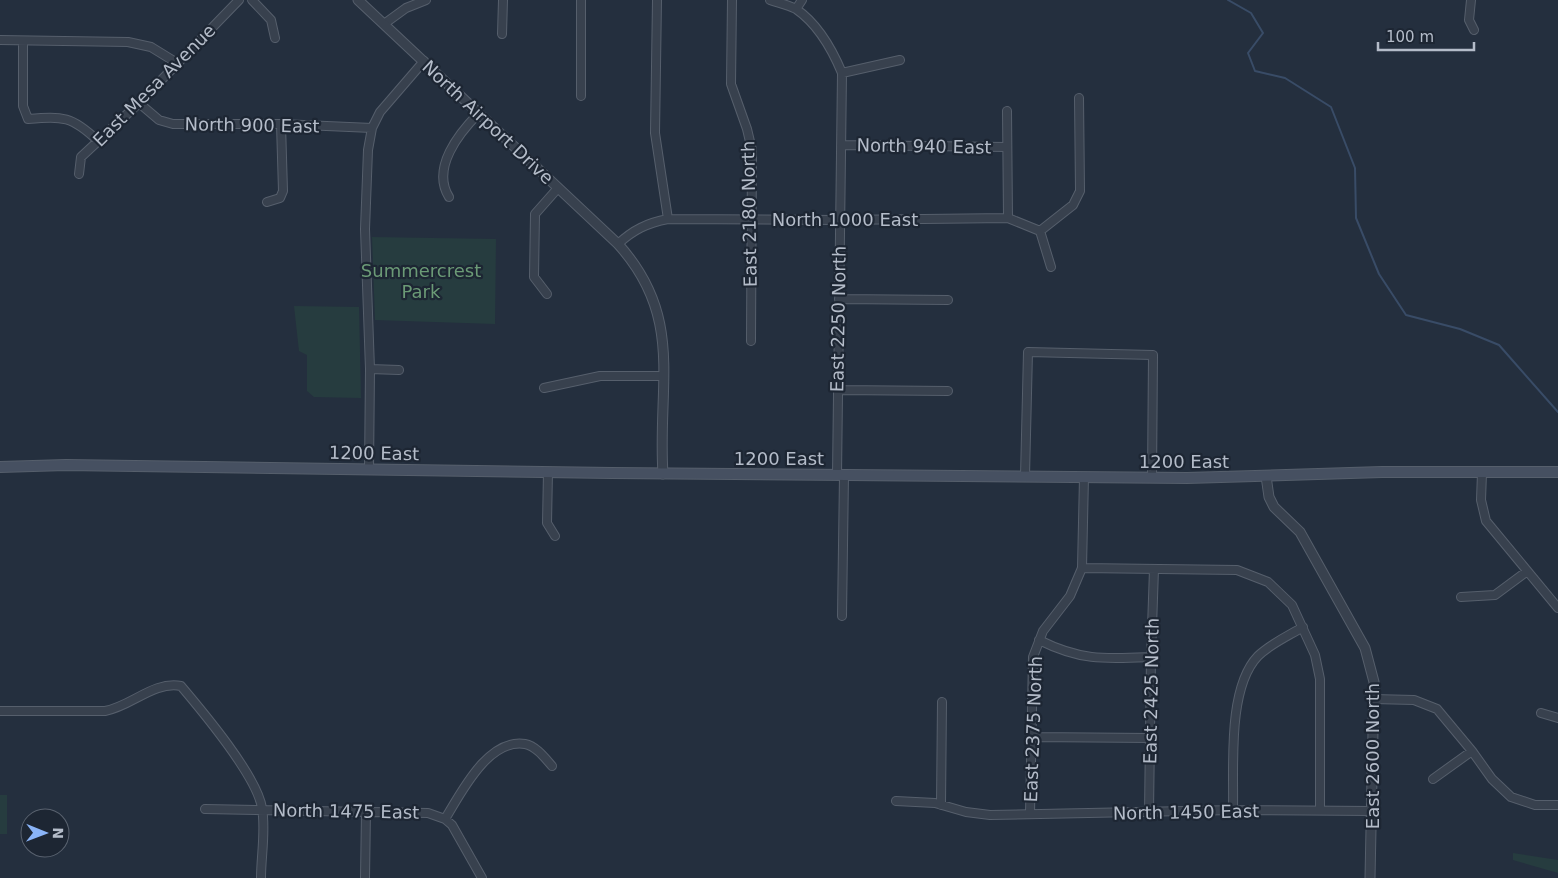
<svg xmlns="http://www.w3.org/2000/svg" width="1558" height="878" viewBox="0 0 1558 878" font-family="'DejaVu Sans',sans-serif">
  <rect width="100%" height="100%" fill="#242f3e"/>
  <path fill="#263c3f" d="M372 237 496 239 495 324 375 320Z
    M294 306 359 307 361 398 314 397 307 391V355L299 351Z
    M0 795H7V834H0Z
    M1513 853 1558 860V873L1513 860Z"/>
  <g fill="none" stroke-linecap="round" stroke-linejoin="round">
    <path stroke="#394c67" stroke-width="2" d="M1228 0 1251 13 1263 33 1248 53 1255 71 1285 78 1331 107 1355 168 1356 218 1379 274 1406 315 1460 329 1499 345 1558 412"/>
    <g stroke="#565f6c" stroke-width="10">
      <path id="minor" d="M252 0 271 20 275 38
        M657 0 655 133 668 219
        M732 0 731 84 747 129 752 150 751 341
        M770 0C779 3 789 5 796 9 818 24 832 49 842 73L837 475
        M1471 0 1469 20 1474 30
        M796 9 802 0
        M384 24 406 8 426 0
        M502 34 503 0
        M0 40 128 42 151 47 177 63
        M23 41V106L28 119C63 116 72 116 98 141
        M842 73 900 60
        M581 96V0
        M139 103 159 120 173 124H281L372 128
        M1007 111 1008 218
        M841 145 1006 147
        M79 174 81 157 139 103 239 0
        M449 197C431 168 459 133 479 113
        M267 202 280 198 283 191 281 124
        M1040 231 1073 205 1080 191 1079 98
        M618 244C633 230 647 223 668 219L839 220 1008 218 1040 231 1051 267
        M547 294 534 277 535 214 558 188
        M839 299 948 300
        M370 369 399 370
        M544 388 600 376H664
        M838 390 948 391
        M369 470 370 369 365 229 368 150 372 128 380 112 424 61
        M548 472 547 523 555 536
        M1482 473 1481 500 1486 521 1558 608
        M1025 476 1028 352 1153 355 1152 478
        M1082 568 1237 570 1268 582 1292 605 1315 655 1320 679V810
        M1461 597 1495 595 1526 572
        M842 616 844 475
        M1039 640C1081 661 1105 659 1151 657
        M1373 699 1414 700 1437 709 1472 751 1492 779 1511 797 1535 805H1558
        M0 711H105C132 706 153 681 181 686 203 712 257 776 262 808 266 830 261 856 261 878
        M1541 713 1558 718
        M1031 737 1151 738
        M1433 779 1472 751
        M896 801 935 803 966 812 990 815 1233 810 1372 811
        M941 805 942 702
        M205 809 428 813 445 819 452 825 482 878
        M1233 810C1234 768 1227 688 1258 656 1270 644 1288 636 1303 627
        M1149 813 1151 657 1154 569
        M1030 814 1033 657 1043 631 1070 596 1082 568 1084 477
        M445 819C461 793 488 738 525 744 536 746 545 758 552 766
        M365 878 366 811"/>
    </g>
    <g stroke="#565f6c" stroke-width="11">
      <path id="tertiary" d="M358 0 618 244C685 318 657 385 663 474
        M1266 476 1269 497 1274 507 1300 532 1365 648 1374 682 1370 878"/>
    </g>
    <g stroke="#565f6c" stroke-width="12">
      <path id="secondary" d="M0 467 66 465 612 473 1187 478 1382 472H1558"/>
    </g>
    <use href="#minor" stroke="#38414e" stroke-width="8"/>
    <use href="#tertiary" stroke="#38414e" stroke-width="9"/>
    <use href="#secondary" stroke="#465061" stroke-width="10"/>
  </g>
  <g text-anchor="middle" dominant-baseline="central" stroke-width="4.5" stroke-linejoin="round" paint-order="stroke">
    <g font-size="18" fill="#b4bcc9" stroke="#1d2633">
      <text transform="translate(154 85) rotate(-45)">East Mesa Avenue</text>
      <text transform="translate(488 122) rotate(43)">North Airport Drive</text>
      <text transform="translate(252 125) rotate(1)">North 900 East</text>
      <text transform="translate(924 146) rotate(1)">North 940 East</text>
      <text transform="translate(749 214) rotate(-91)">East 2180 North</text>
      <text x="845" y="219">North 1000 East</text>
      <text transform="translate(838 319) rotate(-89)">East 2250 North</text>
      <text transform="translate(374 453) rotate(1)">1200 East</text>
      <text x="779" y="458">1200 East</text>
      <text x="1184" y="461">1200 East</text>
      <text transform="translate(1151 691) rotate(-89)">East 2425 North</text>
      <text transform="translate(1033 729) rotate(-88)">East 2375 North</text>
      <text transform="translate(1372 756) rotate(-90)">East 2600 North</text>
      <text transform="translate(346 811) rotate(1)">North 1475 East</text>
      <text transform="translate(1186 812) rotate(-1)">North 1450 East</text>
    </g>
    <g font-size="18" fill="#6b9a76" stroke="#1d2633">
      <text x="421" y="270">Summercrest<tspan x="421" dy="21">Park</tspan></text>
    </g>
  </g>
  <g transform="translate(45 833) rotate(91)"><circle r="24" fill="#1d2633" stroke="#59626f"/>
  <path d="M0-4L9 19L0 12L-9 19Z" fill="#8ab4f8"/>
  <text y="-8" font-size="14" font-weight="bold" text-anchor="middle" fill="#b4bcc9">N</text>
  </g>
  <path d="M1378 42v8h96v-8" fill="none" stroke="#b4bcc9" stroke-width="2.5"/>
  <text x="1386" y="42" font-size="15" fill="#b4bcc9" stroke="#1d2633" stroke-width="4" paint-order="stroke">100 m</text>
</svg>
